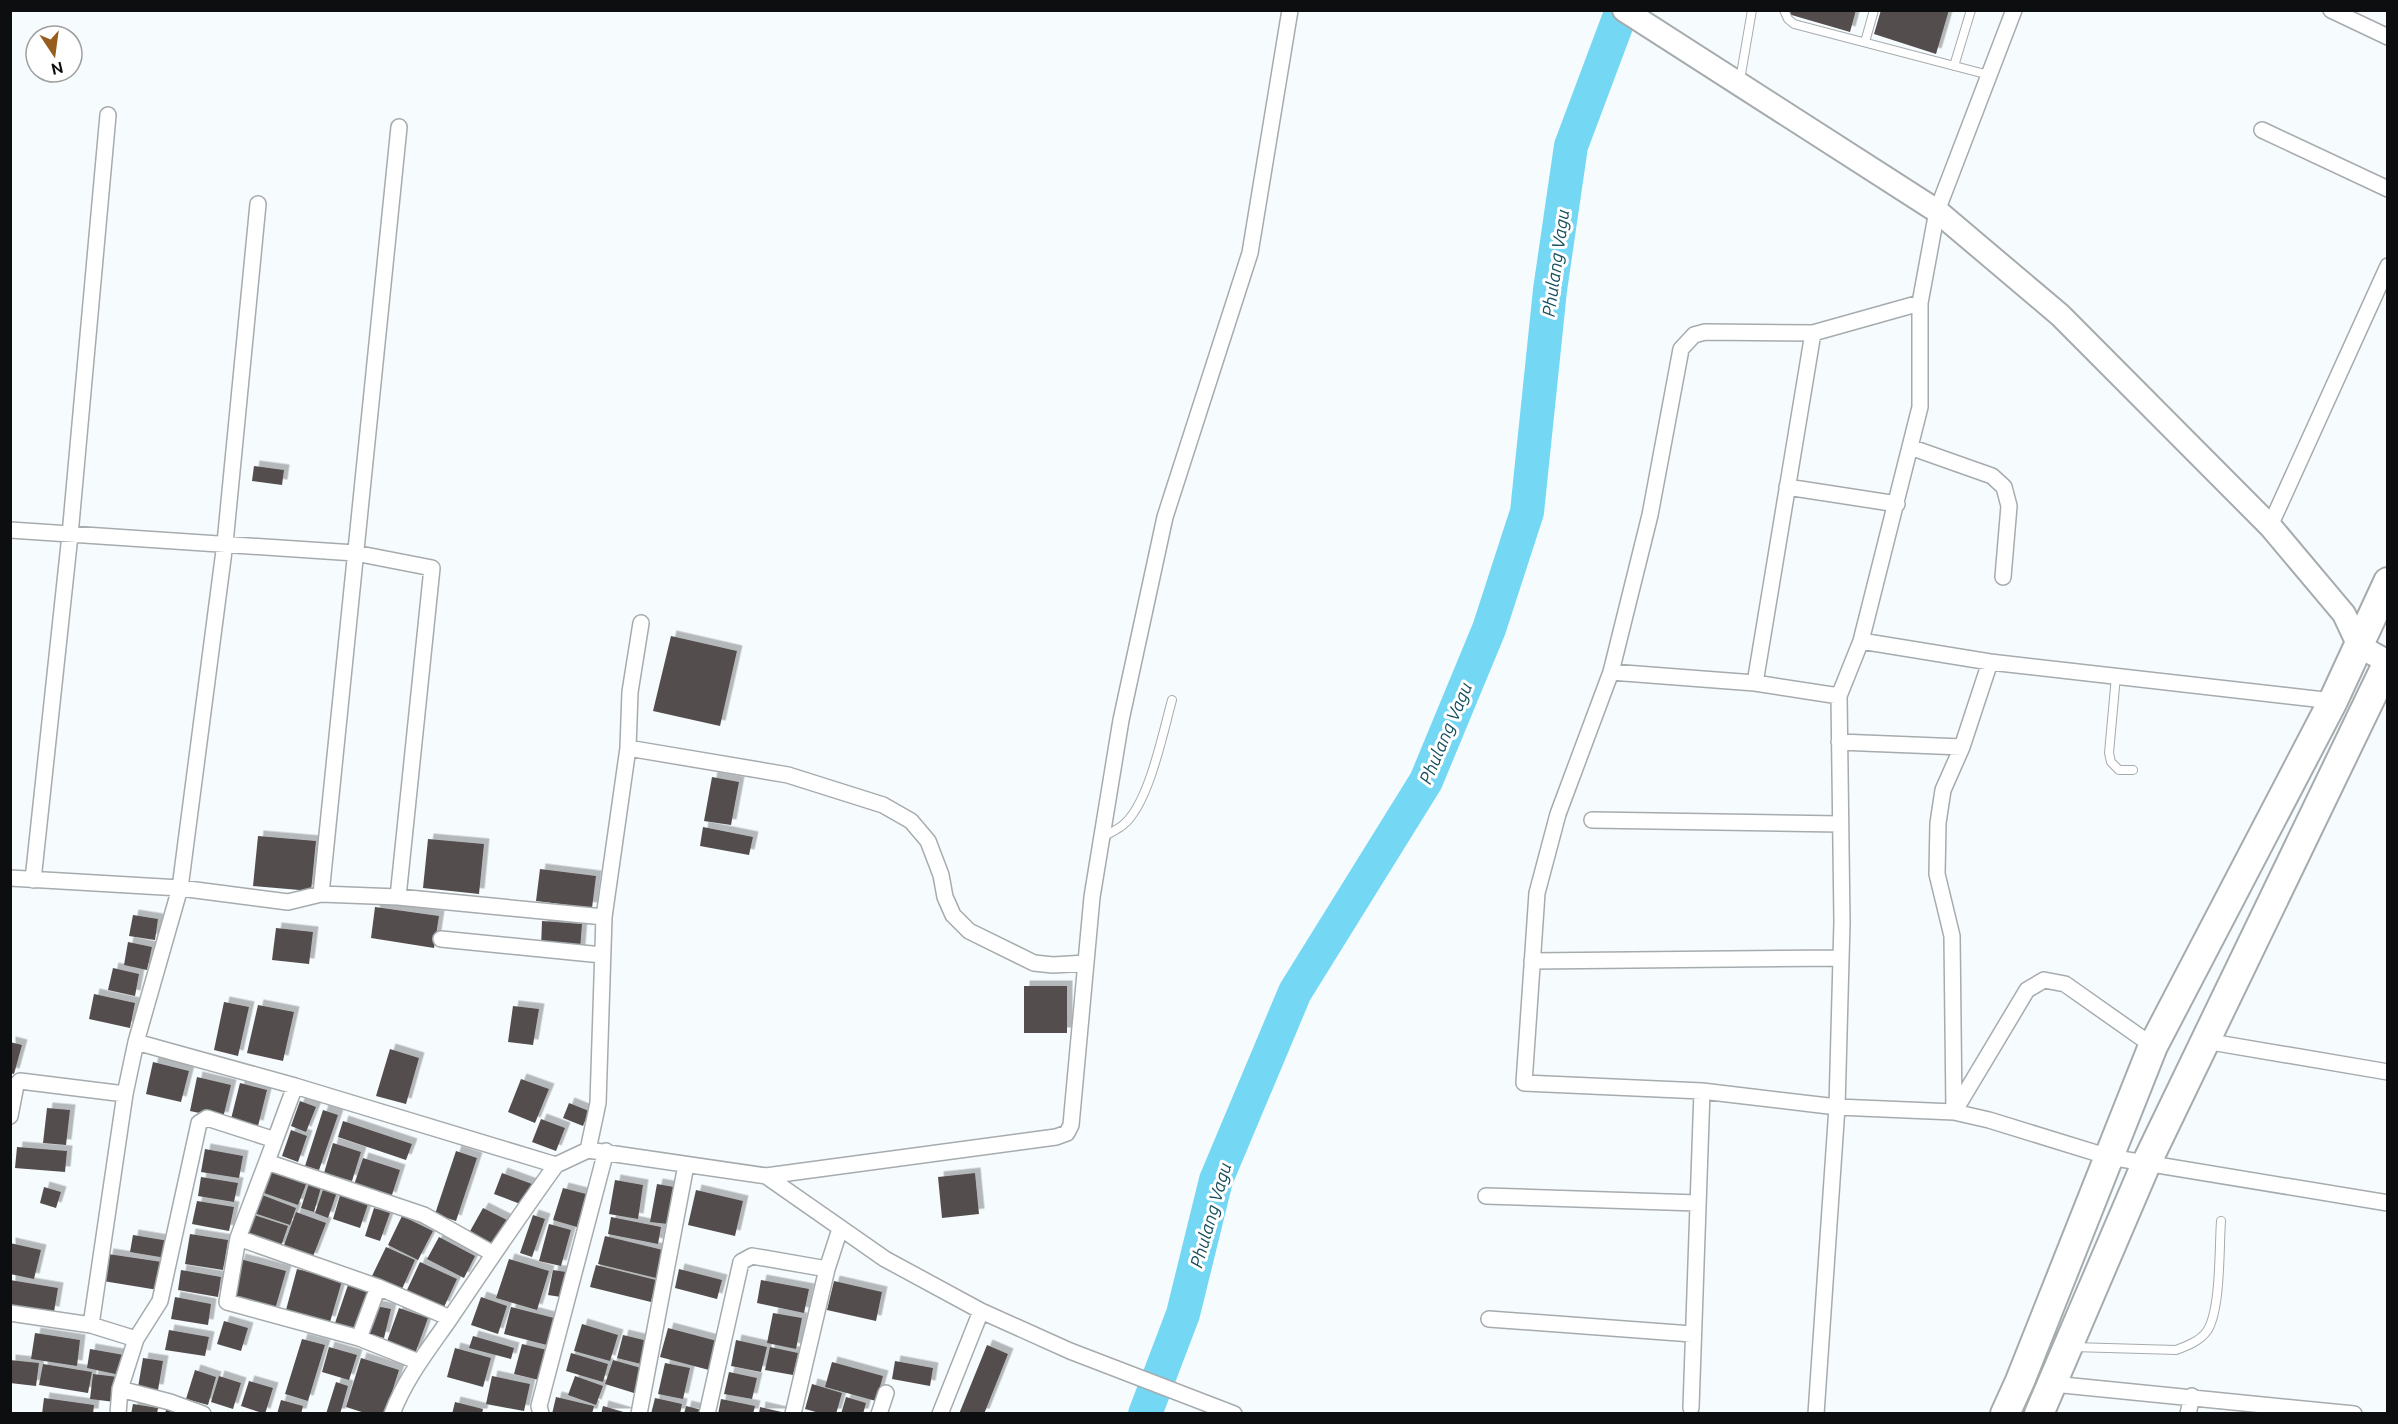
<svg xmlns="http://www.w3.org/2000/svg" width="2398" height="1424" viewBox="0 0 2398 1424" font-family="Ubuntu,sans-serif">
  <defs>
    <filter id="shadow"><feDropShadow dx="5.5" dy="-5.5" stdDeviation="0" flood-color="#0004"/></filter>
  </defs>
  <rect width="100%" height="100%" fill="#f6fbfe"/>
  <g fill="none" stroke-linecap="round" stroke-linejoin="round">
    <path stroke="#74d8f5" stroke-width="34" d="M1145 1414 1183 1314 1216 1180 1295 992 1426 781 1489 629 1527 512 1550 290 1571 146 1622 10"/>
  </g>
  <path fill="#534e4d" filter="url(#shadow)" d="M1789 10H1856L1850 32 1788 14Z
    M1881 10H1949L1936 54 1874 34Z
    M254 466 284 470 282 485 252 481Z
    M671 636 737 651 720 726 653 711Z
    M712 777 739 782 731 825 704 821Z
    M703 827 753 837 749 855 700 846Z
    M258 836 316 841 311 891 253 886Z
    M428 839 484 844 479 894 423 888Z
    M540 869 596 876 592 908 536 901Z
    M375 907 439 916 434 948 371 938Z
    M133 915 158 919 155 940 129 936Z
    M542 921 582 924 580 950 541 948Z
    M276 928 313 932 309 964 272 960Z
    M128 942 152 947 147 970 124 965Z
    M113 968 139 974 135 996 108 990Z
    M1024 986H1067V1033H1024Z
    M94 994 135 1003 130 1028 89 1019Z
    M224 1002 249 1007 238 1056 214 1050Z
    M258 1005 294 1012 283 1061 247 1053Z
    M513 1006 539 1009 533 1045 508 1042Z
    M10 1042 22 1045 14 1074 10 1073Z
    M390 1049 419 1058 406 1104 376 1096Z
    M153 1062 189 1071 181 1102 146 1094Z
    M197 1077 231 1085 223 1118 190 1111Z
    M521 1079 549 1089 535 1123 508 1112Z
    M240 1083 267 1090 258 1126 231 1119Z
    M300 1101 316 1107 306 1132 291 1126Z
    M569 1103 589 1111 583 1126 563 1118Z
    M47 1108 70 1110 66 1145 43 1143Z
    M323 1110 338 1115 319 1170 305 1166Z
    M541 1119 565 1128 556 1151 532 1142Z
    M343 1121 412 1144 406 1160 338 1137Z
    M291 1130 307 1136 298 1162 282 1156Z
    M333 1143 361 1152 352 1181 324 1173Z
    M17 1147 67 1151 65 1172 15 1168Z
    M205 1149 243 1156 239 1178 201 1172Z
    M456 1151 477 1158 456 1221 435 1214Z
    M363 1158 400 1170 391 1198 354 1185Z
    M272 1170 307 1182 298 1205 264 1193Z
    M502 1173 532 1184 523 1205 494 1194Z
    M975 1173 979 1214 942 1218 938 1177Z
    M201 1177 238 1183 234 1202 198 1196Z
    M310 1180 322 1184 314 1212 301 1208Z
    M615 1180 643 1185 638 1219 609 1214Z
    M657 1184 674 1187 668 1224 650 1222Z
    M44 1187 61 1192 56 1208 40 1203Z
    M324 1187 337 1192 328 1218 315 1213Z
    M563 1188 586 1194 577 1227 553 1220Z
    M696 1190 743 1201 735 1236 688 1225Z
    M341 1192 369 1201 360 1228 333 1219Z
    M257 1193 296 1208 290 1225 251 1212Z
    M197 1201 234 1207 229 1231 192 1224Z
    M374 1208 390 1213 380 1241 365 1236Z
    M483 1208 507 1220 494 1246 469 1233Z
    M296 1212 326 1223 312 1259 283 1248Z
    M251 1214 288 1226 280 1249 243 1237Z
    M533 1215 545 1219 532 1257 520 1253Z
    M402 1216 433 1231 418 1260 388 1245Z
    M611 1217 661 1227 658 1244 608 1234Z
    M549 1224 571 1230 561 1266 539 1261Z
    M190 1234 228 1240 223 1270 185 1264Z
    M133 1235 169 1241 166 1258 130 1252Z
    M605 1236 663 1250 656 1278 598 1264Z
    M439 1237 475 1256 464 1278 427 1259Z
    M10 1243 41 1250 34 1279 10 1274Z
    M386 1247 415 1260 402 1289 372 1276Z
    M108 1254 162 1262 158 1290 103 1281Z
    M240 1259 286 1271 274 1313 228 1300Z
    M509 1259 549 1271 537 1310 496 1298Z
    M420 1262 457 1279 444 1307 407 1290Z
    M596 1265 656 1280 651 1302 590 1287Z
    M297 1269 342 1281 330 1322 286 1310Z
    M679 1269 722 1280 717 1299 675 1288Z
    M181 1270 221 1277 218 1297 178 1290Z
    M553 1270 566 1272 561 1297 548 1295Z
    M10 1280 58 1288 54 1312 10 1305Z
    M761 1280 809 1289 804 1313 757 1303Z
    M834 1281 882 1292 876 1321 827 1310Z
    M348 1285 368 1292 356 1330 335 1323Z
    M175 1297 211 1304 208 1325 171 1319Z
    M481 1297 507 1306 498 1334 471 1325Z
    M376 1306 391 1309 384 1338 369 1334Z
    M511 1307 554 1318 547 1345 504 1334Z
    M399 1308 428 1318 415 1354 386 1344Z
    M773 1313 802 1318 796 1349 767 1343Z
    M224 1321 248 1328 241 1351 217 1344Z
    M582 1324 618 1335 610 1361 574 1351Z
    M668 1328 717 1341 709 1370 660 1357Z
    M169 1330 209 1337 205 1356 165 1350Z
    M35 1333 80 1340 77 1366 31 1359Z
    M623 1335 648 1341 641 1364 617 1358Z
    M473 1336 514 1348 511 1359 469 1348Z
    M302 1339 325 1345 308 1401 285 1394Z
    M736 1340 767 1347 761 1372 731 1366Z
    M522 1344 547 1350 539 1380 514 1374Z
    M987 1345 1008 1354 984 1414H959Z
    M329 1347 357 1355 349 1380 322 1372Z
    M770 1347 798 1353 793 1375 765 1370Z
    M455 1348 491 1358 483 1387 447 1377Z
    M90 1349 124 1355 120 1375 87 1368Z
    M571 1353 608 1364 603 1382 566 1371Z
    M143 1358 163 1361 158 1390 138 1387Z
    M361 1358 399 1370 385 1414H368L346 1407Z
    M10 1360 39 1363 36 1386 10 1383Z
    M613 1360 641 1368 634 1393 605 1384Z
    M895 1361 933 1368 930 1386 892 1379Z
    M832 1362 883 1376 876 1401 825 1387Z
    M665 1363 690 1368 683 1399 658 1394Z
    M43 1364 92 1372 88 1393 39 1385Z
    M195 1370 216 1377 208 1405 186 1399Z
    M729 1372 757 1378 752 1399 724 1394Z
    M93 1374 118 1377 115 1402 90 1399Z
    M219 1376 241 1383 233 1409 211 1402Z
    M492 1376 530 1384 524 1411 486 1404Z
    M575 1376 603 1386 596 1405 568 1395Z
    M249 1381 273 1388 265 1414 241 1406Z
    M336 1382 348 1386 340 1414H326Z
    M812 1384 842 1393 836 1414H823L805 1409Z
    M556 1397 594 1406 592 1414H552Z
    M846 1397 866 1403 863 1414H841Z
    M44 1398 94 1405 93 1414H42Z
    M655 1398 682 1404 680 1414H651Z
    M721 1399 755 1406 753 1414H718Z
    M281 1400 303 1406 301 1414H277Z
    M455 1402 483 1409 482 1414H452Z
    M133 1404 158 1408 157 1414H131Z
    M603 1406 627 1413V1414H601Z
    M686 1406 702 1410V1414H684Z
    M167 1407 187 1414H165Z
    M760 1407 786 1413V1414H759Z"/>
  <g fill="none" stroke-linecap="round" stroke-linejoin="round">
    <g stroke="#a6abae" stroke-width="10">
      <path id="lane" d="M1784 10 1788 19 1794 24 1989 75
        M1865 42 1874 10
        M1954 66 1971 10
        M1740 80 1752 10
        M2116 676 2109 753 2111 762 2119 770H2133
        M1103 837C1109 833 1117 830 1123 825 1149 804 1163 732 1172 700
        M2073 1347 2176 1350C2187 1346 2200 1341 2207 1331 2221 1310 2219 1248 2221 1221"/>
    </g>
    <g stroke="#a6abae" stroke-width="18">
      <path id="street" d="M2014 10 1937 211 1920 303V407L1861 641 1990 662 2333 701
        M2331 10 2388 37
        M2262 130 2388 189
        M258 204 225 543 180 888 136 1042 295 1086 556 1165 588 1150 766 1176 885 1259 981 1311 1070 1351 1234 1414
        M1910 447 1992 476 2004 487 2009 506 2003 577
        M1787 487 1897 504
        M2270 526 2388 266
        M10 530 355 553 432 568 398 897
        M1861 641 1839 696 1842 922 1837 1107 1954 1112 1989 1120 2109 1157 2388 1203
        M1611 672 1755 683 1839 696
        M1755 683 1813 333
        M1839 742 1962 747
        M628 748 788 775 883 805 911 821 928 841 941 875 945 897 953 915 969 931 1034 963 1053 965 1086 963
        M1592 820 1840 824
        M10 878 180 888 288 902 321 894 398 897 604 917 598 1103 588 1150
        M33 880 70 535 108 115
        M321 894 399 127
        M604 917 628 748 630 692 641 623
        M441 939 602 955
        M1532 961 1841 958
        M2205 1041 2388 1072
        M1954 1112 1952 936 1937 874 1938 823 1943 790 1962 747 1990 662
        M1954 1112 2027 990 2044 980 2065 984 2153 1046
        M10 1116 16 1085 20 1081 125 1094
        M275 1140 238 1238 227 1302 359 1338 419 1362
        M267 1162 424 1215 492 1253
        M766 1176 1056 1137 1067 1133 1071 1125 1092 897 1121 720 1165 517 1250 253 1290 10
        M1486 1196 1697 1203
        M238 1238 378 1287 450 1318
        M10 1313 91 1325
        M1489 1319 1692 1334
        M359 1338 378 1287
        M136 1339 91 1325 125 1094 136 1042
        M2053 1384 2354 1414
        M120 1389 170 1402 203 1414
        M1691 1408 1702 1091
        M118 1414 120 1389 136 1339 160 1301 199 1123 207 1118 275 1140 295 1086
        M392 1414C405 1379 428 1350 449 1320 484 1268 519 1216 556 1165
        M541 1414 539 1406 606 1151
        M639 1414 686 1165
        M707 1414 741 1262 752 1256 827 1269
        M793 1414 827 1269 840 1229
        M879 1414 886 1393
        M940 1414 981 1311
        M1816 1414 1837 1107 1702 1091 1524 1083 1537 893 1558 814 1611 672 1650 515 1681 349 1694 335 1705 332 1813 333 1920 303
        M2188 1414 2192 1396"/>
    </g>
    <g stroke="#a6abae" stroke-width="26">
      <path id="secondary" d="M1624 10 1937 211 2060 315 2270 526 2344 614 2359 646 2388 662"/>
    </g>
    <g stroke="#a6abae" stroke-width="32">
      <path id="highway" d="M2005 1414 2020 1381 2153 1046 2333 701 2388 582
        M2039 1414 2146 1164 2388 662"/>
    </g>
    <use href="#lane" stroke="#fff" stroke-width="8"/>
    <use href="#street" stroke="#fff" stroke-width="15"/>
    <use href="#secondary" stroke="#fff" stroke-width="22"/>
    <use href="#highway" stroke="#fff" stroke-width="28"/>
  </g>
  <g text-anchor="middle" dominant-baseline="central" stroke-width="6" stroke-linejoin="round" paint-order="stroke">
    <g font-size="18" font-style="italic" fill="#16505f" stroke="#fff">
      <text transform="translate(1555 263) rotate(-82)">Phulang Vagu</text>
      <text transform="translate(1445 733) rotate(-67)">Phulang Vagu</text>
      <text transform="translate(1210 1215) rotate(-74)">Phulang Vagu</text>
    </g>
  </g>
  <rect width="2398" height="1424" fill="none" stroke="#0c0e0f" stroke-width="24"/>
  <g transform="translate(54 54) rotate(167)"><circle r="28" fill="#ffffff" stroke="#9e9f9f" stroke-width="1.5"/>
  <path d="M0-4.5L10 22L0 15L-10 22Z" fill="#975d1c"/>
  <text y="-9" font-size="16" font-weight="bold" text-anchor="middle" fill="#0c0e0f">N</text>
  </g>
</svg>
